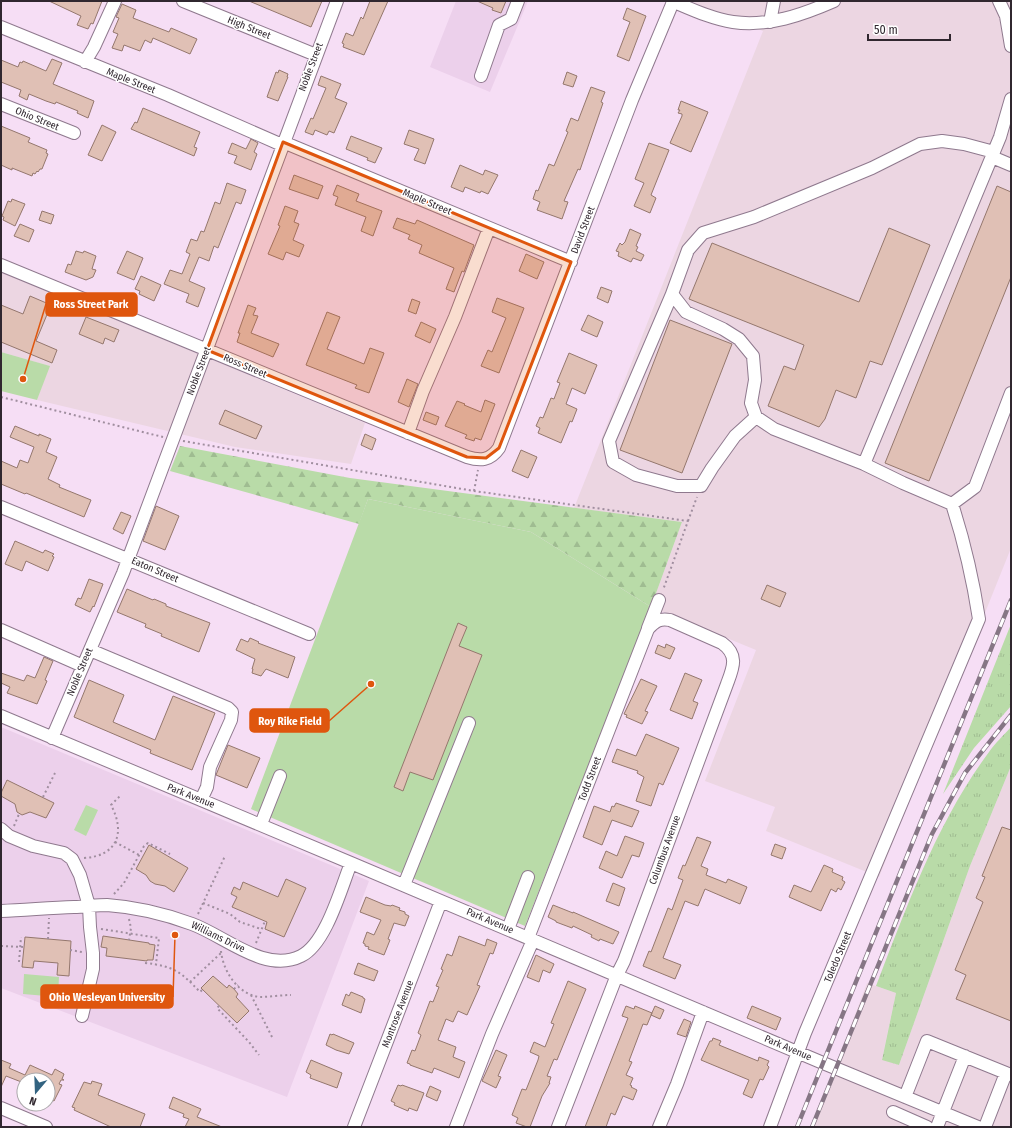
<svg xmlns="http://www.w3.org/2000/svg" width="1012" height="1128" viewBox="0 0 1012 1128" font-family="'Fira Sans Condensed',sans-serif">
  <defs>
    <pattern id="grass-tufts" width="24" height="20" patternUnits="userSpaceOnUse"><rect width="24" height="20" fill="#b9dba8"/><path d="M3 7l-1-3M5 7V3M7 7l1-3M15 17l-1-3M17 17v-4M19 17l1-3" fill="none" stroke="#9fbc91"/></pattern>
    <pattern id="forest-firs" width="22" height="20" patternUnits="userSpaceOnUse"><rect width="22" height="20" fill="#b9dba8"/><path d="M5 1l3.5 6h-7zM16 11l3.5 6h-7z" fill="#9fbc91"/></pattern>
  </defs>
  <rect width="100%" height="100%" fill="#f6def5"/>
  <path fill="#ecd0eb" d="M456 1H528L490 92 430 67Z
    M1 727 369 881 287 1097 1 988Z"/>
  <path fill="#ecd6e2" d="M688 1H1011V548L879 877 766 831 775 807 705 781 756 650 651 607 682 522 574 508 763 31Z
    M1 272 365 423 351 464 235 447 37 400 49 366 1 352Z
    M1011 766V1127H813L867 983 896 993 882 1059 899 1065 970 866Z"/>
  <path fill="url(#grass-tufts)" d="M1011 624V706L974 748 943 794Z
    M1011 727V766L970 866 899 1065 882 1060 896 993 876 986C907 906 937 822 989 752 995 743 1004 735 1011 727Z"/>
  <path fill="url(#forest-firs)" d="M180 446 350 478 682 522 651 607 531 532 368 499 359 524 170 471Z"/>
  <path fill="#b9dba8" d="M1 352 50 366 37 400 1 391Z
    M368 499 531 532 651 607 525 926 251 809Z
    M86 805 98 810 86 836 74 830Z
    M24 974 59 977 58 997 23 994Z"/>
  <path fill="#e0c0b5" stroke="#94776d" d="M49 1H102L93 24 91 23 88 29 77 25 81 16Z
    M249 1H322L311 27Z
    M370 1H388L364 55 343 47 344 44 342 43 346 33 353 36 361 17 363 19Z
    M477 1H506L501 13 492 10 493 8Z
    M122 4 136 10 133 18 169 32 171 28 197 39 190 54 153 38 151 43 145 40 140 51 124 45 122 51 112 48 118 34 113 32 119 18 116 17Z
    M627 8 646 16 629 61 617 56 630 22 623 19Z
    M52 59 62 63 53 84 94 101 88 118 77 113 78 111 56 102 55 104 46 101 29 94 27 100 19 96 21 90 1 82V60L18 67 20 62 22 63 23 61 46 71Z
    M279 70 288 74 287 77H288L278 101 267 97 276 72 278 73Z
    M567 72 577 76 573 87 563 84Z
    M321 76 341 84 335 98 347 103 334 133 329 131 327 135 315 130 313 135 305 132 311 118 313 119 326 88 318 85Z
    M591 87 605 92 601 102 603 103 580 170 578 169 564 201 568 202 562 219 537 210 540 202 533 199 536 190 538 191 549 164 554 166 568 132 566 131 571 118 578 121Z
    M681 101 708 112 691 152 670 143 682 116V114L678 113 680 110H678Z
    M143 108 200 132 194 147 197 148 194 156 131 129 135 122 137 123Z
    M102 125 116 132 102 161 88 155Z
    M1 126 30 138 28 142 47 150 46 153 48 154 42 169H40L38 172 37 171 35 174 33 173 32 176 12 168V170L1 165Z
    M409 130 434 139 425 164 414 160 419 149 404 144Z
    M351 136 382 148 375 163 367 160 368 158 346 149Z
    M251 139 258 143 254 152 257 154 251 170 234 163 237 156 228 153 232 143 246 149Z
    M649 143 669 150 651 195 656 198 650 213 634 206 644 183 635 179Z
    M460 165 483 175 485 170 498 175 488 194 481 191 480 193 465 187 463 192 451 187Z
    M294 175 323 186 318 199 289 189Z
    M227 183 246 190 241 204 236 202 218 248 214 246 209 261 199 257 189 281 205 288 198 307 186 302 189 294 164 284 170 270 182 274 190 254 186 252 191 239 197 241 201 231 204 232 215 202 220 204Z
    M337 185 359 194 356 201 382 211 373 236 361 231 366 217 335 205 338 197 333 195Z
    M997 186 1011 192V277L929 481 885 463Z
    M12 199 25 204 15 226 3 220 4 217 2 216 8 201 11 202Z
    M285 206 298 211 294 222 299 224 293 240 304 245 299 257 286 252 283 260 268 254 280 226 278 225Z
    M42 211 54 215 51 224 39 220Z
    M397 218 415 224 417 220 474 245 464 272 462 271 454 292 446 289 454 268 419 253 422 245 408 239 410 235 393 228Z
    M20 224 34 230 29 242 14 236Z
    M889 228 930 245 882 365 870 361 856 398 836 390 825 419 819 427 768 406 784 366 795 370 804 345 689 299 712 243 859 302Z
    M630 229 641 234 636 246 638 247 636 251 644 255 641 261 633 258 631 262 618 256 619 252 616 251 620 243 622 245 625 242Z
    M76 251 83 253 84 251 96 256 92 269 96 270 93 277 86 280 65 272 68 264 71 265Z
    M127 251 143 258 134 280 117 273Z
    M526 254 544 262 537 279 519 271Z
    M141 276 161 285 154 301 139 294 140 291 135 289Z
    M601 287 612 291 608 303 597 298Z
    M30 296 51 305 36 341 57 350 52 363 1 342V305L23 314Z
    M497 298 524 308 499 373 481 366 488 350 492 352 506 318 492 312Z
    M412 299 420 302 416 314 408 311Z
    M248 305 256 308 253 315 258 316 251 333 279 344 273 357 237 342 240 333H238Z
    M327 312 340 317 327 349 364 364 370 348 384 353 369 393 355 388 357 385 306 365Z
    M588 315 603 322 597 337 581 330Z
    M86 317 119 330 114 342 105 338 103 344 79 334Z
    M670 320 732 344 682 473 620 450Z
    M421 322 436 329 430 343 415 336Z
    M569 353 597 365 585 394 572 388 566 404 577 409 572 422 570 421 561 443 538 433 540 428 536 426 540 417 543 418 551 398 554 399 560 383 557 382Z
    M407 379 418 384 409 407 398 402Z
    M485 400 495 404 481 440 475 438 474 441 465 438 467 435 445 426 457 401 465 404 464 405 481 412Z
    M225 410 262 426 256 439 219 424Z
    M426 412 439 417 436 425 423 420Z
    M15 426 39 436V434L51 439 46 452 57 457 48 479 60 485 59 487 91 500 84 517 26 493 25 494 1 484V461L17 468 20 460 28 463 34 447 10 437Z
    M365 434 376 439 372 450 361 445Z
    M521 450 537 457 528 478 512 471Z
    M156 506 179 516 165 550 143 541Z
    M121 512 131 516 123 534 113 529Z
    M15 541 43 553 45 550 54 554 52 556 54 557 48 571 26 561 22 571 5 564Z
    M89 579 103 584 94 607 93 606 90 612 75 605 78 598 81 599Z
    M767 585 786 593 780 607 761 599Z
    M127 589 153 600 154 599 166 604V606L210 623 199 652 161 636 162 634 145 627 146 624 117 612Z
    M458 623 467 627 459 646 482 655 433 780 410 772 403 791 394 787Z
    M250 638 259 642 258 643 295 657 288 678 266 669 261 676 252 673 253 669H252L255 659 236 650 241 639 248 642Z
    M666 644 675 648 670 659 655 653 658 645 665 648Z
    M44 657 53 661 45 680 47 681 37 704 7 693 10 687 1 683V673L24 681 27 675 35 678Z
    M685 673 702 680 693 701 698 703 692 719 670 710Z
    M641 679 657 686 645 711 648 712 642 724 626 717 627 715 624 714Z
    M89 680 124 695 113 722 155 740 173 696 215 713 192 770 150 753 151 750 74 717Z
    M646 734 679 748 663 785 659 783 651 806 636 801 644 777 637 773 638 771 612 762 617 749 636 756Z
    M228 745 260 758 247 788 216 775Z
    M7 780 54 803 46 818 30 812 22 815 17 812 15 804 1 796V793Z
    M616 803 639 811 632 827 612 820 602 845 583 837 594 806 610 812 612 806 614 807Z
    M1002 827 1011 830V1021L956 999 966 975 955 970 983 902 976 898 985 877 982 876Z
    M625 836 644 843 639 857 632 855 622 878 599 868 606 851 617 856Z
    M697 837 711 842 701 866 708 869 706 875 726 883 728 879 747 887 740 904 705 889 698 906 685 901 663 958 681 965 675 979 643 966 649 951 651 952 668 908 672 910 683 880 678 878 683 865 685 866Z
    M775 844 786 848 782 859 771 855Z
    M149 845 188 868 174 892 165 886 155 884 150 881 146 875 136 869Z
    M824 865 833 869 832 872 843 877 842 880 845 882 841 890 838 888 836 892 831 889 821 911 789 897 794 885 811 892Z
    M286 879 306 888 284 937 265 929 267 922 232 907 237 897 231 894 234 887 240 890 243 882 278 897Z
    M613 883 625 888 619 906 606 901Z
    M366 897 385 905 391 906 392 905 400 908 399 910 405 912V914L409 916 405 926 394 923 388 939 390 940 384 955 368 949 369 947 365 946V944L363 943 367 932 374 935 381 920 360 912Z
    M553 905 573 913V912L619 932 613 944 600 939 599 941 591 937 592 935 573 926 572 928 556 922V921L548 917Z
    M103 936 149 943V944L155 945 153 960H147V961L106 956 107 948 101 947Z
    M459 936 485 946 487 939 497 943 493 954 490 953 477 985 480 986 467 1015 458 1011 453 1022 446 1019 438 1040 456 1047 453 1057 465 1062 459 1078 434 1068 432 1073 410 1065V1064L407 1063 412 1050 415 1051 421 1035 418 1033 430 1001 433 1002 439 987 436 986 443 970 441 969 447 954 452 956Z
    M25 937 71 941 69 976 57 975 58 963 34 961 33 968 22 967Z
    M536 955 554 964 550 973 543 970 539 982 527 977Z
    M358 963 378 971 374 981 354 974Z
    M213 976 227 988 229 985 234 989 238 994 236 997 249 1011 237 1023 201 988Z
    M568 981 586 989 557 1060 554 1059 547 1076 551 1077 549 1083H550L542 1096 530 1127H527L516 1123 518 1118 512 1115 522 1089 526 1090 538 1060 539 1056 530 1052 534 1042 545 1047 554 1024 551 1023Z
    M351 992 363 997V998L365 999 361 1013 342 1005 346 994 349 996Z
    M626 1006 634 1009 635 1006 652 1013 647 1025 643 1024 629 1061 632 1062 626 1075 633 1078 630 1085 632 1086 631 1087 637 1090 633 1100 623 1096 615 1115 611 1113 606 1127H585L628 1018 622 1016Z
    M655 1006 664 1010 660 1019 651 1015Z
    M752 1006 781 1018 776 1030 747 1018Z
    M684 1019 691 1022 686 1037 677 1034Z
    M330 1034 332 1035 333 1034 354 1043 349 1054 336 1050 326 1045Z
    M713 1038 721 1041 719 1045 758 1061 759 1057 769 1061 767 1065 769 1067 763 1080 760 1079 752 1098 743 1094 749 1080 701 1060 710 1041H712Z
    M496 1050 507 1055 498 1076 501 1077 496 1088 482 1081Z
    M1 1060 11 1064 9 1068 25 1075 30 1065 52 1075 55 1069 64 1074 62 1079 64 1080H61L59 1084 62 1085 54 1101 48 1098V1080H24V1083L6 1076 1 1087Z
    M311 1060 342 1073 337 1088 310 1078 311 1075 306 1072Z
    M92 1081 102 1084 98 1095 145 1114 140 1127H111L74 1110 75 1108 72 1107 84 1082 91 1084Z
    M398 1085 401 1086 402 1085 424 1093 417 1111 409 1108 408 1111 394 1105 395 1103 391 1101Z
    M430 1086 441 1091 437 1101 426 1096Z
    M173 1097 201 1109 197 1117 222 1127H185L189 1119 183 1117 184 1114 169 1108Z"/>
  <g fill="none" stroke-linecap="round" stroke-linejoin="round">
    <g stroke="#8f798e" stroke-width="14">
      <path id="minor" d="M183 1 316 55
        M672 1C691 9 712 19 733 22 768 27 802 15 834 1
        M999 1 1006 16 1011 46
        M770 22 774 1
        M1 27 168 95 282 145
        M85 62 94 47 115 1
        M481 76 499 25 511 19 518 1
        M1011 99 1000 137 864 464 903 483 952 504 975 487 1011 393
        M1 104 74 133
        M283 142 571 262
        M992 157 1011 165
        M1 265 467 457C480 461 490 461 499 448L632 100 673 2
        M672 294 609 441 613 462 636 475 677 486H701L712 468 735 436 756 417
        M408 433 423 391 455 317 489 228
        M864 464 774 429 756 417 751 403 755 380 753 356 739 339 723 329 686 312 672 294 688 250 703 233 754 217 872 168 920 144 942 141 964 144 994 152
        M1 507 309 634
        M648 628 659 600
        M1 630 83 666
        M90 650 228 708 232 712 231 720 210 767 207 787 201 800
        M1 716 351 863 823 1063 978 1127
        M52 738 123 573 337 1
        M261 824 280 776
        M1 829 9 836 33 846 64 853 72 859 80 875 89 906 90 927 93 953V969L82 1016
        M404 885 469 723
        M1 911C25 910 49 908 74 907 84 907 96 905 107 905 136 907 165 914 192 924 225 936 265 974 301 956 326 944 341 888 351 863
        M508 929 528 877
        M528 938 648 629C655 621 660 618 670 620L722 643C739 655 733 668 727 684L624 961 617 975 558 1127
        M905 1097 927 1041 1006 1073
        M1 1108 46 1127
        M893 1112 927 1127
        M354 1127 441 901
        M456 1127 492 1034 533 940
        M659 1127 677 1084 703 1012
        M770 1127 805 1033 979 619C973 580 964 541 952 504
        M937 1127 965 1056
        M985 1127 1006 1073 1011 1075"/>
    </g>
    <path stroke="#a08e9f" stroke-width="2" stroke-dasharray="2 3" stroke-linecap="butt" d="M1 397 163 437
      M183 441 474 491 688 521 663 590
      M474 491 478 470
      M688 521 697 497
      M43 797 55 773
      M14 826 19 814
      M115 842 139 855
      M84 858C117 856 126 833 111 805L120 796
      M114 894 124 883 144 846 148 843 170 854
      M203 903 230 914 240 922 261 929
      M198 914 225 856
      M129 919 131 928 129 940
      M101 929 159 938 156 964
      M48 939 49 918
      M256 943 265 921
      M1 946 24 947
      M70 950 82 952
      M221 951C223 971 238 995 260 997 270 997 281 995 291 995
      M19 962 21 937
      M145 963C174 966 181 972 200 992L202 990
      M190 982 221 953
      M234 989 238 985
      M251 995 273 1039
      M219 1006 217 1008 249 1042 259 1055"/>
    <use href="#minor" stroke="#fff" stroke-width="12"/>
    <g stroke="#867685" stroke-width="4.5">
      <path id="rail" d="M797 1127 1011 600
        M812 1127 932 834 965 773 1011 715"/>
    </g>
    <use href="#rail" stroke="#fff" stroke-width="3" stroke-dasharray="9" stroke-linecap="butt"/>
  </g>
  <path fill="#df560e" fill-opacity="0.2" stroke="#df560e" stroke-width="3" stroke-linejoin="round" d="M283 142 571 262 499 448 486 458 467 457 207 350Z"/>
  <g text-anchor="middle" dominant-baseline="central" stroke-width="3" stroke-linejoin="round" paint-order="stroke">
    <g font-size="10" fill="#30272f" stroke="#fff">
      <text transform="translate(249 28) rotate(22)">High Street</text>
      <text transform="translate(311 67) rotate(-69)">Noble Street</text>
      <text transform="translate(131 81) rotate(22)">Maple Street</text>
      <text transform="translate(37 119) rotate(22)">Ohio Street</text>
      <text transform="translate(427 202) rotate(23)">Maple Street</text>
      <text transform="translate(583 230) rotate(-69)">David Street</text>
      <text transform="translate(245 366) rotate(23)">Ross Street</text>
      <text transform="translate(199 371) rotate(-69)">Noble Street</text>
      <text transform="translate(155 570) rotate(23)">Eaton Street</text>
      <text transform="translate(80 672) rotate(-67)">Noble Street</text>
      <text transform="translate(590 779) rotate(-69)">Todd Street</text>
      <text transform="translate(191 796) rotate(22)">Park Avenue</text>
      <text transform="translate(665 850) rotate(-70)">Columbus Avenue</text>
      <text transform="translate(490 921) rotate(23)">Park Avenue</text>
      <text transform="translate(218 937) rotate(26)">Williams Drive</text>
      <text transform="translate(838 957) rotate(-67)">Toledo Street</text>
      <text transform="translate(398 1014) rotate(-69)">Montrose Avenue</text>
      <text transform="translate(788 1048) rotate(23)">Park Avenue</text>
    </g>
  </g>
  <path fill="none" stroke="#df560e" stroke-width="1.5" d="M23 379L46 304M371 684L329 721M175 935L173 997"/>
  <g fill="#df560e" stroke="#fff" stroke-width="1.5">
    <circle cx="23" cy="379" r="4"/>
    <circle cx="371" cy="684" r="4"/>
    <circle cx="175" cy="935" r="4"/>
  </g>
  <g fill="#df560e" stroke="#df560e" stroke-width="1.5">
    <rect x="46" y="293" width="91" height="23" rx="4"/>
    <rect x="250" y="709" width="79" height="23" rx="4"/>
    <rect x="41" y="985" width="132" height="23" rx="4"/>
  </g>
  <g font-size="11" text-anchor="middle" font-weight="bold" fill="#fff">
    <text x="91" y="308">Ross Street Park</text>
    <text x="290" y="725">Roy Rike Field</text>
    <text x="107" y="1001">Ohio Wesleyan University</text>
  </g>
  <rect width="1012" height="1128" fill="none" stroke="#30272f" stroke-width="4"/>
  <g transform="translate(36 1092) rotate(199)"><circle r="19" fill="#ffffff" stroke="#aca9ac"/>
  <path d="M0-3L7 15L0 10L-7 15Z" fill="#326381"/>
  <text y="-6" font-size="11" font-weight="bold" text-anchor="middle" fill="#30272f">N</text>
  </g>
  <path d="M868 34v6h82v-6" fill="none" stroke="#30272f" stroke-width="2"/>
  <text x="874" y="34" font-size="12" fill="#30272f" stroke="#ffffff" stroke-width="3" paint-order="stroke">50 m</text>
</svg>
